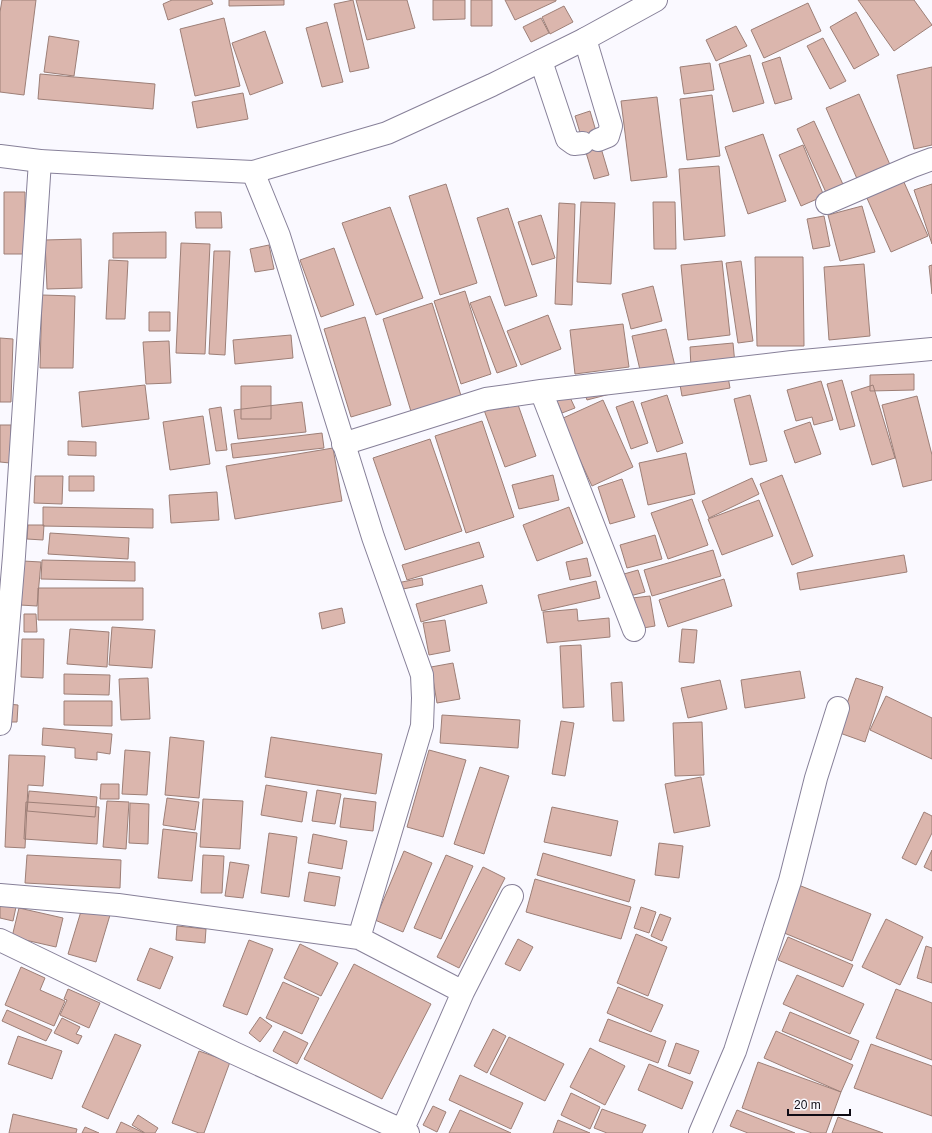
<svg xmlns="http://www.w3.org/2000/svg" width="932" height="1133" viewBox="0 0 932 1133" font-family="Helvetica,sans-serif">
  <rect width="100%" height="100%" fill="#faf9ff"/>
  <path fill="#dbb6ad" stroke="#9d7f77" d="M2 0H36L24 95 0 92V12Z
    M172 0H211L213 4 168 20 163 4Z
    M229 0H284V5L229 6Z
    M353 0 369 68 350 72 334 4Z
    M356 0H407L415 28 367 40Z
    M433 0H465V19L433 20Z
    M471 0H492V26H471Z
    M505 0H556V1L515 20Z
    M858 0H914L932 25 894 51Z
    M808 3 821 31 764 58 751 30Z
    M564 6 573 22 550 34 542 17Z
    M856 12 879 55 854 69 830 27Z
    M224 18 240 86 195 96 180 29Z
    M541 18 549 33 531 42 523 27Z
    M327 22 343 82 322 87 306 28Z
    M736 26 747 46 716 61 706 40Z
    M265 31 283 83 250 95 232 43Z
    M49 36 79 41 74 76 44 72Z
    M823 38 846 81 830 89 807 46Z
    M750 55 764 103 733 112 719 64Z
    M780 57 792 99 775 104 762 63Z
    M710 63 714 90 684 94 680 67Z
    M932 67V145L914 149 897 75Z
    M40 74 155 84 153 109 38 99Z
    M243 93 248 119 197 128 192 102Z
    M859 94 891 167 858 181 826 108Z
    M712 95 720 156 687 160 680 99Z
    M657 97 667 177 631 181 621 101Z
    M590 111 609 175 594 179 575 116Z
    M814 121 846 191 829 199 797 129Z
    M763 134 786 201 748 214 725 147Z
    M803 145 824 196 801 206 779 155Z
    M719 166 725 236 684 240 679 169Z
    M903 180 928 236 891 252 866 196Z
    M446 184 477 283 440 295 409 196Z
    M932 184V244L914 190Z
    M4 192H25V254H4Z
    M581 202 615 203 611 284 577 282Z
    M653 202H675L676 249H654Z
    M559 203 575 204 572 305 555 304Z
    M862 206 875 252 840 261 828 215Z
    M390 207 423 298 376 315 342 223Z
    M508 208 537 296 505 306 477 218Z
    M195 212H221L222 228H196Z
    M541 215 555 258 532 265 518 222Z
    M824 216 830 246 813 249 807 219Z
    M166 232V258H113V233Z
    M81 239 82 288 47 289 45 240Z
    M181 243 210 244 205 354 176 353Z
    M269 245 274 269 255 272 250 249Z
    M334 248 354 305 321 317 300 260Z
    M214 251H230L225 355 209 354Z
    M755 257H803L804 346H757Z
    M109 260 128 261 125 319H106Z
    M722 261 730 335 688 340 681 265Z
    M741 261 753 341 738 343 726 263Z
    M864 264 870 336 829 340 824 267Z
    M932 265V294L929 266Z
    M653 286 662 321 631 329 622 294Z
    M465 291 491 374 461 384 434 301Z
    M42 295 75 296 73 368H40Z
    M490 296 517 366 497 373 470 303Z
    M432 303 463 402 413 418 383 319Z
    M149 312H170V331H149Z
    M548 315 561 349 521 365 507 331Z
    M365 317 391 405 351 417 324 329Z
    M623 324 629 367 575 374 570 330Z
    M666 329 675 366 641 374 632 336Z
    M291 335 293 358 235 364 233 340Z
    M0 338 13 339 11 402H0Z
    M169 341 171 383 146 384 143 342Z
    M733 343 735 364 691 368 690 347Z
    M727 371 730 388 682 396 679 379Z
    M914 374V390L870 391V375Z
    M842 380 855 426 840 430 827 384Z
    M821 381 833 420 814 425 812 417 796 421 787 390Z
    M145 385 149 419 82 427 79 392Z
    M608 385 610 394 587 400 584 392Z
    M873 385 895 458 872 465 851 392Z
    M241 386H271V419H241Z
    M568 393 575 408 562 413 556 399Z
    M667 395 683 443 657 452 641 403Z
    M750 395 767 461 750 465 734 399Z
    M917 396 932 455V480L903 487 882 405Z
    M516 399 536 456 505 467 484 410Z
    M603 400 633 467 592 486 561 419Z
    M633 401 648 443 631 449 616 407Z
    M302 402 306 432 238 439 234 410Z
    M221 407 227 450 216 451 209 409Z
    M203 416 210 464 170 470 163 422Z
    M482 421 514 517 466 533 435 436Z
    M810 422 821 454 795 463 784 431Z
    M0 425H11L10 463 0 462Z
    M322 433 324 448 233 458 231 444Z
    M430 439 462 531 405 550 373 458Z
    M68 441 96 442V456L68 455Z
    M333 448 342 501 235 519 226 466Z
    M686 453 695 494 648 505 639 463Z
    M553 475 559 500 519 509 512 485Z
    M782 475 813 556 792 565 760 484Z
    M35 476H63L62 504 34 503Z
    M69 476H94V491H69Z
    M752 478 759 494 709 518 702 501Z
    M622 479 635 517 610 524 598 487Z
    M217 492 219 520 171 523 169 495Z
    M692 499 708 545 668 559 651 513Z
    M759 500 773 536 722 555 708 519Z
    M43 507 153 509V528L43 526Z
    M569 507 583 543 537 561 523 525Z
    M28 525H44L43 540 27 539Z
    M50 533 129 538 128 559 48 554Z
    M655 535 662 559 627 568 620 545Z
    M479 542 484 557 407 580 402 565Z
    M713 550 721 576 652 596 644 570Z
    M904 555 907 572 800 590 797 573Z
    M587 558 591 576 570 580 566 562Z
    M42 560 135 562V581L41 579Z
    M23 561 41 562 37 606 20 605Z
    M638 570 645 592 630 596 624 574Z
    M422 578 423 585 398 590 397 583Z
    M724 579 732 606 668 627 659 600Z
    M596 581 600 598 542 611 538 595Z
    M482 585 487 603 421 622 416 604Z
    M38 588H143V620H38Z
    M650 596 655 626 637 629 632 598Z
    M342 608 345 623 322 629 319 613Z
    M577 609 578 621 609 618 610 637 547 643 543 612Z
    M24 614H36L37 632H24Z
    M445 620 450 651 429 655 423 623Z
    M112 627 155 630 152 668 109 665Z
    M70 629 109 632 107 667 67 664Z
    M682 629 697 630 694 663 679 662Z
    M22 639H44L43 678 21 677Z
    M581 645 584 707 563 708 560 646Z
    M453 663 460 699 437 703 431 667Z
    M800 671 805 698 745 708 741 680Z
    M64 674 110 675 109 695 64 694Z
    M148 678 150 719 121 720 119 679Z
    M856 678 883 687 865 742 837 732Z
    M720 680 727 709 688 718 681 688Z
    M622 682 624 721H613L611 683Z
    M886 696 932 718V759L870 730Z
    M64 701H112V726L64 725Z
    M8 704 18 705 17 722H7Z
    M442 715 520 720 518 748 440 743Z
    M561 721 574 723 565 776 552 774Z
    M702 722 704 775 675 776 673 723Z
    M43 728 112 734 110 754 97 752V760L75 758V748L42 745Z
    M170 737 204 741 199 798 165 795Z
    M271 737 382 754 376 794 265 777Z
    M125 750 150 752 147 795 122 794Z
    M429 750 466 760 443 837 407 827Z
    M9 755 45 756 43 786 28 785 25 848 5 847Z
    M480 767 509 776 484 854 454 844Z
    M701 777 710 826 674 833 665 784Z
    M101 784H119V799H100Z
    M266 785 307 792 302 822 261 815Z
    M317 790 341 794 335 824 312 821Z
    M29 791 97 797 95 817 27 811Z
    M167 798 199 802 195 830 163 825Z
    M344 798 376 802 373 831 340 827Z
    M203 799 243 801 240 849 200 847Z
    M107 801 129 802 126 849 103 847Z
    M26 802 99 807 97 844 24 839Z
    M130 803 149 804 148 844 129 843Z
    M552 807 618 821 611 856 544 842Z
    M924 812 932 816V833L916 865 902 858Z
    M163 829 197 833 192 881 158 878Z
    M269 833 297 837 289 897 261 893Z
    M313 834 347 841 342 869 308 863Z
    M659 843 683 846 679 878 655 875Z
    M932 850V871L924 867Z
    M404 851 432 863 403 932 375 920Z
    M543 853 635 880 629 902 537 875Z
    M27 855 121 860 120 888 25 883Z
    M203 855 224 856 222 893H201Z
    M446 855 473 866 441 939 414 928Z
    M230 862 249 865 243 898 225 896Z
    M483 867 505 878 459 968 437 957Z
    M309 872 340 877 335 906 304 901Z
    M535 879 631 907 621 939 526 912Z
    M796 884 871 914 852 961 777 930Z
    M0 904 16 907 13 921 0 918Z
    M641 907 656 912 649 933 634 928Z
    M19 908 63 918 56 947 12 937Z
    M82 908 110 915 96 962 68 954Z
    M660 914 671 918 662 941 651 936Z
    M886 919 923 937 900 985 862 967Z
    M177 926 206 929 205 943 176 940Z
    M636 934 667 947 648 996 617 983Z
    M788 937 853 965 843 987 778 960Z
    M518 939 533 947 520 971 505 964Z
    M249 940 273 949 247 1015 223 1006Z
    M300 944 338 963 321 996 284 978Z
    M926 946 932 948V983L917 978Z
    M150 948 173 957 160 989 137 980Z
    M354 964 431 1004 382 1099 304 1059Z
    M21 967 45 978 40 990 65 1001 54 1026 5 1005Z
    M797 975 864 1004 850 1034 783 1004Z
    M283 982 319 998 302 1034 266 1018Z
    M618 987 663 1005 651 1032 607 1013Z
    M68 989 100 1003 89 1028 60 1015 67 1000 64 999Z
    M896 989 932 1003V1060L876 1038Z
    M7 1010 52 1030 46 1041 2 1021Z
    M790 1012 859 1041 851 1060 782 1031Z
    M260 1017 272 1026 260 1042 249 1033Z
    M62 1018 80 1027 76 1034 82 1036 78 1044 54 1033Z
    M608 1019 666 1041 658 1063 599 1041Z
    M493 1029 506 1036 487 1073 474 1066Z
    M284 1031 308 1043 297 1064 273 1051Z
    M776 1031 853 1065 841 1092 764 1058Z
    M115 1034 141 1045 108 1119 82 1107Z
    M18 1036 62 1051 52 1079 8 1064Z
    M509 1037 564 1064 545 1101 490 1074Z
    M676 1043 699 1051 690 1074 668 1066Z
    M871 1044 932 1066V1116L854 1088Z
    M590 1048 625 1066 605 1105 570 1087Z
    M199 1051 230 1062 204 1133H199L172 1123Z
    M758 1062 841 1092 826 1133H812L742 1108Z
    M649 1064 693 1082 682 1109 638 1090Z
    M460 1075 523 1103 511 1129 449 1100Z
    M571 1093 600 1107 590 1129 561 1115Z
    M433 1106 446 1112 437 1132 423 1125Z
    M602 1109 646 1125 642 1133H607L594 1128Z
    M460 1110 511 1133H449Z
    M737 1110 795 1133H748L730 1126Z
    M13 1114 77 1129 76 1133H9Z
    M138 1115 158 1128 155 1133H145L132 1125Z
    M838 1117 883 1133H832Z
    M558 1120 590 1133H553Z
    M121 1122 144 1133H116Z
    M85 1127 99 1133H82Z"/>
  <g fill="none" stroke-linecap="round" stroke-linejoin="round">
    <g stroke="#878099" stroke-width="24">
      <path id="minor" d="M585 39 611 126 608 136 598 140
        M541 61 567 139 574 144 583 143
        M253 172 279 236 373 537 422 675 423 698 422 726 359 938
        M827 203 913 166 932 159
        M541 391 634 630
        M343 444 486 399 541 391 792 362 932 349
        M0 724 14 556 40 161
        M0 895 118 905 359 938 463 992 402 1131
        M0 940 234 1053 408 1133
        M463 992 512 896
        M700 1133 735 1051 790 881 816 778 838 708"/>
    </g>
    <g stroke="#878099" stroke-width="24">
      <path id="major" d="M0 156 40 161 146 167 253 172 387 133 492 85 585 39 656 0"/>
    </g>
    <use href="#minor" stroke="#fff" stroke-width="22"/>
    <use href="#major" stroke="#fff" stroke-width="22"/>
  </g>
  <path d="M788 1109v6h62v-6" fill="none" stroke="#0f0c15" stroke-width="2"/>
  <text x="794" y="1109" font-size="12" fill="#0f0c15" stroke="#faf9ff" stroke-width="3" paint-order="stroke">20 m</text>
</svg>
